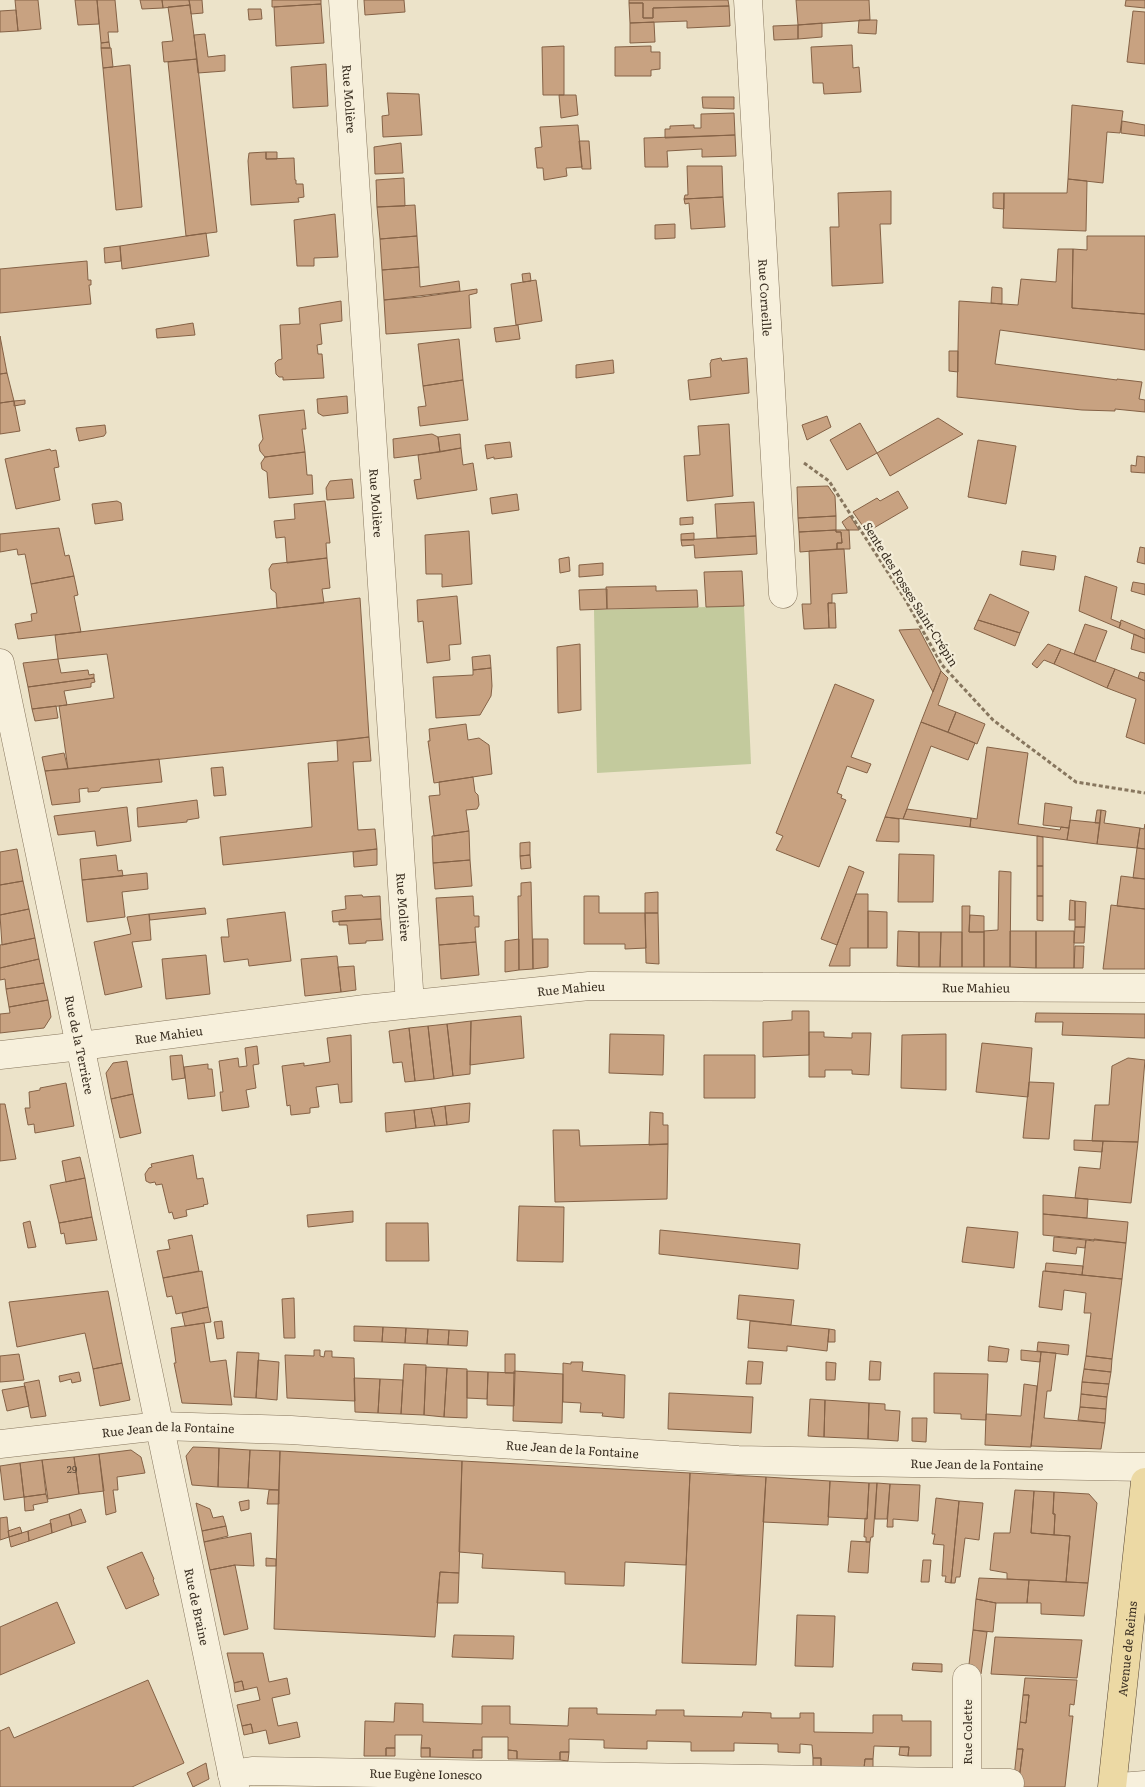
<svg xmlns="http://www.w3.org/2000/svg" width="1145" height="1787" viewBox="0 0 1145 1787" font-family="Literata,serif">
  <rect width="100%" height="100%" fill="#ece3c9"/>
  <path fill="#c3ca9d" d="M744 606 751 764 597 773 594 610Z"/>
  <path fill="#c8a281" stroke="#856246" d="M15 0H38L41 29 18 31Z
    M75 0H97L99 24 78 25Z
    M97 0H115L118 32H108L109 42 101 43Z
    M140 0H162L163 8 142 9Z
    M162 0H189L190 5 163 8Z
    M189 0H202L203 13 191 14Z
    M272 0H321V4L272 7Z
    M364 0H404L405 12 365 15Z
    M629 0H728L729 6 653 8V18H643V3H629Z
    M796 0H869L870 20 798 25Z
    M1126 0H1145V8L1125 6Z
    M629 3H643V18H653V8L729 6 730 26 687 28V21L630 23Z
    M321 4 324 43 276 46 274 7Z
    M190 5 197 59 164 62 162 42 173 41 168 7Z
    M248 9H261L262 19 249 20Z
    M16 10 18 31 0 32V11Z
    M1133 11 1145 12V64L1127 62Z
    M859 20H877L876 34 858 33Z
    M654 22 655 42 630 43V23Z
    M822 23V37L798 39V25Z
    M798 25V39L774 40 773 26Z
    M205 34 208 57 225 55V71L198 73 194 35Z
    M109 42 110 48H101V43Z
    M852 45 853 68 859 67 861 92 824 94 823 83H813L811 47Z
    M564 46V95H543L542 47Z
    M651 46V52H660V69L651 70V76H615V47Z
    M101 48H111L113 67 103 68Z
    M197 59 217 232 186 236 168 62Z
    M326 64 328 106 293 108 291 67Z
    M128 65H130L142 207 116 210 103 68Z
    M387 93 419 94 422 135 383 137 382 116 389 115Z
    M559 95H576L578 115 561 118Z
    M702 97H734V109L703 108Z
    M1072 105 1123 111 1120 133 1107 132 1103 183 1068 179Z
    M734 113 735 135 665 138V129H670V126L694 125V128H701V114Z
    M1122 121 1145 125V136L1121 133Z
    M578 125 582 167 566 168 567 176 544 180 543 168H537L535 148 542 147 540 127Z
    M735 135 736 156 702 157V149L667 151 668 167H645L644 138Z
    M579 141H589L591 169H582Z
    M401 143 403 173 375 174 374 147Z
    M266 152H277V159H266Z
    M266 152V159L294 158 295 180H296V184H303L304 197 298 198 299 202 251 205 248 161 249 153Z
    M687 166H722L723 197 684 199 685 195H688Z
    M404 178 405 206 377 207 376 180Z
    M1068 179 1087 181 1086 231 1003 228 1004 193H1067Z
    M891 191V224H880L883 283 832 286 830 227H839L838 193Z
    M993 193H1004V209L993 208Z
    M723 197 725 227 691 229 689 203 685 204 684 199Z
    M415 205 417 236 380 239 377 207Z
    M335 214 338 257 314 258V266H297L294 220Z
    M675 224V238L655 239V225Z
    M206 233 209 256 122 269 120 246Z
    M417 236 419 267 382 270 380 239Z
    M1087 236H1145V314L1072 308 1073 249 1087 250Z
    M120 246 121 261 105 263 104 248Z
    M1058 249H1073L1072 308 1145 314V350L1000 330 995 364 1117 380V379L1142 382 1139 399 1145 400V412L1115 409V411L1082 410 957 397 959 301 1018 305 1021 279 1056 282Z
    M87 261 88 280H91V285H89L91 304 0 313V269Z
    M419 267 420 287 459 281 460 291 384 300 382 270Z
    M530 273 531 281 523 282 522 274Z
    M536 280 542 321 516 325 511 284Z
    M992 287 1002 288V304L991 303Z
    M477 289V293L469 295 471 328 386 334 384 300 421 297Z
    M341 301 342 321 320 324 322 344 317 345 318 354H322L324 378 283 380V377H279L276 374 275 363 278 360 282 359 280 325 300 324 299 308Z
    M193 323 195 335 157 338 156 329Z
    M518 325 520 339 496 342 494 328Z
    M0 336 7 373 0 374Z
    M459 339 463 380 423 386 418 344Z
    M949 351H958V372L949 371Z
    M721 358 722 361 747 358 749 393 690 400 688 380 711 377 710 363 711 362V360Z
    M613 360 614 373 576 378V365Z
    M7 373 14 401 0 403V374Z
    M463 380 468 420 420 426 418 407 426 406 423 386Z
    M347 396 348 413 323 416 318 413 317 399Z
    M25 400V404L14 406V401Z
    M14 401 20 431 0 434V403Z
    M304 410 306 429H302L305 452 265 457 260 451 259 445 263 439 259 415Z
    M827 416 831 427 807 440 802 425Z
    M938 418 963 434 890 476 877 453Z
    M860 423 877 453 847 470 830 440Z
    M729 424 733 496 687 501 684 456 700 455 698 426Z
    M105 425 106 433 104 436 79 441 76 428Z
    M432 434 438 437 440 452 394 458 393 439Z
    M460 434 461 448 440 452 438 437Z
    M978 440 1016 446 1006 504 968 497Z
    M510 442 512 457 494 459V457L487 459 485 445Z
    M461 448 463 465 473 463 477 490 417 499 414 480 421 479 418 455Z
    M50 449 51 451 56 450 59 467 54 468 60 500 16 509 5 459Z
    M305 452 307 475H312L313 494 269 498 267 472 262 469 261 463 265 457Z
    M1137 456 1145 457V473L1131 472V465L1136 466Z
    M352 479 354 498 327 500 326 488 330 481Z
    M828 486 835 496 836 516 798 518 797 487Z
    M898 491 908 508 867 532 853 512 877 498 880 501Z
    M517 494 519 510 492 514 490 498Z
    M117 501 121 503 123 520 95 524 92 504Z
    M325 501 330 543H326L327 558 287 563 285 537 276 538 274 521 295 519 294 504Z
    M754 502 756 536 717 538 715 504Z
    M836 516V530L799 532 798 518Z
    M850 516 859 530H847L842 522Z
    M693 517V524L680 525V518Z
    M59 528 65 556 69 555 74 576 31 584 25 554 18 555 17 549 0 552V534Z
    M836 530H849L850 549H837V543H842L841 532H836Z
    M836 530V532H841L842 543H837V549L800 552 799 532Z
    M469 531 472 584 442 587V574H426L425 535Z
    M694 533V540H681V534Z
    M756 536 757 554 695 558 694 545 682 546 681 540Z
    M1140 547 1145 548V564L1137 562Z
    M844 549 847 593 832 594V603H828L829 628 804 629 802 604H811L809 551Z
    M1022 551 1056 556 1054 570 1020 565Z
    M569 557 570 571 560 573 559 559Z
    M327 558 330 588 322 589 324 603 277 608 276 593 271 589 269 569 272 564Z
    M603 563V575L579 577V565Z
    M742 571 744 606 706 607 704 572Z
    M74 576 78 595 74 596 81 632 18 639 15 624 32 621 31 614 37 613 31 584Z
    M1085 576 1117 587 1111 619 1121 623 1119 628 1079 611Z
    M1133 582 1145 584V595L1131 591Z
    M656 586V591L697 590 698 607 607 609 606 587Z
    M607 589V609L580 610 579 590Z
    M990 594 1029 612 1020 633 978 620Z
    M457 596 461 644 449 645 450 660 427 663 423 621 418 622 417 600Z
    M360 598 369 737 68 769 59 706 114 698 107 654 58 659 55 635Z
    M828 603H835L836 628H829Z
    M978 620 1020 633 1015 646 974 629Z
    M1121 620 1145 630V639L1119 628Z
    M1085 624 1107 631 1095 662 1074 654Z
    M919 629 941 671 933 692 899 630Z
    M1134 634 1145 639V653L1131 649Z
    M580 644 581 710 558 713 557 647Z
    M1048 644 1061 649 1054 664 1044 660 1037 668 1032 664Z
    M1061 649 1115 669 1107 688 1054 664Z
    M490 655 491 668 473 670 472 657Z
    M58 659 61 673 88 670 89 675 94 674V678L28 687 23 663Z
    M491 668 492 686 491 696 480 715 436 718 433 677 473 675V670Z
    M1115 669 1145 681V744L1126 737 1136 699 1107 688Z
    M941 671 948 678 938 705 956 712 948 732 921 722Z
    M1140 672 1145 673V681L1138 678Z
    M94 678 95 682 91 683V687L64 691 67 705 32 709 28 687Z
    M835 684 874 700 851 757 871 764 867 773 847 766 837 793 842 795 841 798 846 800 819 867 776 850 783 836 776 833Z
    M56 706 58 718 35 721 32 709Z
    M956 712 985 724 977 744 948 732Z
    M921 722 975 743 968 760 931 746 903 819 885 817Z
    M466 724 468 740 479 738 489 745 492 774 434 783 428 741H430L429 729Z
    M369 737 371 761 353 762 358 830 375 829 377 849 223 865 220 837 312 827 308 763 338 761 337 741Z
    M987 747 1028 753 1018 824 1060 830 1061 827 1069 828 1067 840 970 827 971 818 977 819Z
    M64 753 68 769 45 771 42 757Z
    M159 759 162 782 101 788 99 791 88 792V788L79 789 80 802 52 805 45 771Z
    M223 767 226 795 214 796 211 768Z
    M473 777 475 792 478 795 479 805 477 809 466 810 469 831 434 836 429 796 440 795 439 782Z
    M197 800 199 818 187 820V822L138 827 137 808Z
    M1045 803 1072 807 1069 828 1043 825Z
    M127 807 131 841 97 846 95 831 58 835 54 816Z
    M907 809 971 818 970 827 903 819Z
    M1097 810H1101L1100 823H1095Z
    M1101 810 1106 811 1104 823 1140 828 1137 848 1097 844Z
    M885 817 899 819V842L876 841Z
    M1070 820 1100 823 1097 844 1067 840Z
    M1145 824V849L1137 848 1140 828 1144 829Z
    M469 831 470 860 433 863 432 836Z
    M1037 836 1043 837V866H1037Z
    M530 842V855L520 856V843Z
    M1137 848 1145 849V879L1133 878Z
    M17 849 23 881 0 885V852Z
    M377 849V865L354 867 353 852Z
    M899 854 934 855 933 902H898Z
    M116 855 118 871 122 870 123 876 82 880 80 859Z
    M530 855 531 868 521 869 520 856Z
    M470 860 472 886 435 889 433 863Z
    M849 866 864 872 837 945 821 939Z
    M1037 866H1043V896H1037Z
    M999 871 1011 872 1010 967H984V931L998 930Z
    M147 873 148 889 122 892 125 917 87 922 82 880Z
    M1121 876 1145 879V909L1117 906Z
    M23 881 29 909 0 915V885Z
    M531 882 533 969 519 970 518 896H521V883Z
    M658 892V913H645V893Z
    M856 894H868V948H850V966H829Z
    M362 895 363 897 380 896 381 919 333 922 332 911 346 909 345 896Z
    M473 896 474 916H479V927H475L476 942 439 945 436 898Z
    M584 896H599V913H645L646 948 625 949V944H584Z
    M1037 896H1043V921L1037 920Z
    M1070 900 1075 901V920H1069Z
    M1075 901 1086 902 1085 927H1075Z
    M1111 905 1145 909V969H1103Z
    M962 906H970L969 932H984V967H962Z
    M205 908 206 914 150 920 149 914Z
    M29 909 35 938 2 945 0 915Z
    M868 911 887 912V948H868Z
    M285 912 291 961 249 966 248 959 224 962 221 937H229L227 919Z
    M645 913H658L659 964 646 963Z
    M149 914 151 940 132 942 142 987 105 995 94 942 131 934 127 917Z
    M970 915 984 916V932H969Z
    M381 919 383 940 366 941V943L349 944 347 925H339V921Z
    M1075 927H1085L1084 943H1074Z
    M898 931 919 932V967L897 966Z
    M1010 931H1036V968L1010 967Z
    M1036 931H1074V968H1036Z
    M919 932H941L940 967H919Z
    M941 932H962V967H940Z
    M35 938 39 959 0 968V945Z
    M519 939V970L505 972V941Z
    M533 939H548V967L533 969Z
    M476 942 479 975 441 979 439 945Z
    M1075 946H1084L1083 968H1074Z
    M206 955 210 994 166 999 162 959Z
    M337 956 341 992 305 996 301 959Z
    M39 959 44 983 6 989 5 979 0 980V968Z
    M354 966 356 990 341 992 338 967Z
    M44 983 48 1000 9 1007 6 989Z
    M48 1000 51 1017 44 1028 0 1033V1014L10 1013 9 1007Z
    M792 1011H809V1055L763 1057V1022L792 1020Z
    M1036 1013 1145 1014V1038L1062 1035 1063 1022H1035Z
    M521 1016 524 1058 470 1065 471 1021Z
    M471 1021 470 1074 453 1076 447 1024Z
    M447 1024 453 1076 434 1079 428 1026Z
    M428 1026 434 1079 415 1081 409 1028Z
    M409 1028 415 1081 405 1082 402 1062 393 1063 389 1031Z
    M809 1032H824V1037L852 1038V1033H871L869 1075 852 1074V1070H825V1077H809Z
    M610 1034 664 1035 663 1075 609 1073Z
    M946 1034V1090L901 1088 902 1035Z
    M351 1035 352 1102 340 1103 338 1084 316 1087 319 1107 310 1108V1113L291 1115 290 1105 287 1106 282 1066 304 1063V1066L330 1062 327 1038Z
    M982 1043 1032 1048 1028 1097 976 1092Z
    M257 1046 259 1064 253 1065 256 1088 246 1090 249 1107 222 1111 220 1092H223L219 1061 238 1058 239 1067 247 1066 245 1048Z
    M182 1055 185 1078 172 1080 170 1056Z
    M704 1055H755V1098H704Z
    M1128 1058 1145 1060 1138 1142 1092 1141 1095 1105H1109L1112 1066Z
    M127 1061 133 1094 111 1099 106 1073 113 1063Z
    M208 1064V1069H212L215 1096 188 1099 184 1067Z
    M1029 1082 1054 1083 1049 1139 1023 1138Z
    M66 1083 74 1126 35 1133 34 1124 28 1125 25 1108H30L29 1092 40 1090V1088Z
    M133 1094 141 1133 120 1138 111 1099Z
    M470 1103 469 1122 447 1125 445 1106Z
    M0 1104H5L16 1159 0 1161Z
    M445 1106 447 1125 435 1126 431 1108Z
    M431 1108 435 1126 416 1128 414 1110Z
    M414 1110 416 1128 386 1132 385 1113Z
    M650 1112 663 1113V1125H668V1144L649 1145Z
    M553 1130H579L580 1146 668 1144 667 1199 555 1202Z
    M1074 1140 1103 1141 1102 1152 1074 1150Z
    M1103 1141 1138 1142 1131 1203 1075 1198 1079 1167 1100 1169Z
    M193 1155 197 1179 203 1178 208 1204 203 1205 204 1206 186 1210 187 1216 174 1219 172 1212 169 1213 162 1184 156 1185 155 1182 150 1183 146 1181 145 1174 149 1168 152 1167 151 1164Z
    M80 1157 85 1178 66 1182 62 1161Z
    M85 1178 92 1217 59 1223 50 1185Z
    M1043 1195 1088 1199 1087 1218 1043 1214Z
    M519 1206 564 1207 563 1262 517 1261Z
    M353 1211V1222L308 1227 307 1215Z
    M1043 1214 1128 1222 1126 1243 1043 1235Z
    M92 1217 97 1240 66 1244 64 1233 61 1234 59 1223Z
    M30 1221 36 1247 28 1248 23 1223Z
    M386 1223H428L429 1261H386Z
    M967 1227 1018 1232 1014 1268 962 1262Z
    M660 1230 800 1244 798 1269 659 1254Z
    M192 1235 199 1271 163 1278 157 1251 170 1249 168 1240Z
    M1054 1237 1086 1240 1085 1248 1077 1247 1076 1254 1053 1251Z
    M1094 1239 1126 1243 1122 1279 1082 1275 1086 1240 1094 1241Z
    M1046 1263 1083 1266 1082 1275 1045 1271Z
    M202 1271 208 1307 176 1314 172 1296 167 1297 163 1278Z
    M1043 1271 1122 1279 1112 1359 1086 1356 1091 1313H1084L1086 1293 1064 1290 1062 1310 1039 1307Z
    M108 1291 122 1363 93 1369 85 1333 17 1347 9 1302Z
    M739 1295 794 1300 791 1325 737 1319Z
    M294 1298 295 1338H284L282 1299Z
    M208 1307 211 1322 185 1326 182 1313Z
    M222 1321 224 1338 217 1339 214 1322Z
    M750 1321 829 1329 827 1351 787 1346V1351L748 1348Z
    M204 1323 210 1362 226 1360 232 1405 182 1403 174 1363H176L171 1328Z
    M354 1326 383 1327 382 1342 354 1341Z
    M383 1327 406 1328 405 1343 382 1342Z
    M406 1328 428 1329 427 1344 405 1343Z
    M428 1329 449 1330 448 1345 427 1344Z
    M829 1329 835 1330V1342H828Z
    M449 1330 468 1331 467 1346 448 1345Z
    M1038 1342 1069 1345 1068 1355 1037 1351Z
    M989 1346 1009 1349 1007 1362 988 1361Z
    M314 1350H320V1356L324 1357 325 1351H332V1357L354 1358 355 1401 287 1398 285 1355 314 1356Z
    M1021 1350 1041 1352 1040 1362 1021 1360Z
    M237 1352 259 1353 256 1398 234 1397Z
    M1041 1352 1056 1353 1051 1391H1047L1044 1418 1105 1423 1101 1449 1031 1446Z
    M19 1354 24 1380 0 1382V1356Z
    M505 1354H515V1373H505Z
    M1086 1356 1112 1359 1111 1372 1084 1369Z
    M258 1360 279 1362 277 1400 256 1398Z
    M748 1361 763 1362 761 1384H746Z
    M870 1361 881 1362 880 1380H869Z
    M571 1362H583L582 1371 625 1375 624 1418 602 1416 603 1413 580 1412 581 1403 563 1402V1363L571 1364Z
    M826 1362 836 1363 835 1380H826Z
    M122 1363 130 1400 100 1406 93 1369Z
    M404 1364 426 1365 424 1415 401 1414Z
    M426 1367 447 1368 444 1417 424 1415Z
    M447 1368 467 1369V1418L444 1417Z
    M1084 1369 1111 1372 1109 1384 1082 1382Z
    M467 1371 488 1372 487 1399 467 1398Z
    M514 1371 563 1374 562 1423 513 1421Z
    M79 1372 81 1381 72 1383 71 1379 60 1382 59 1376Z
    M488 1372 515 1373 514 1406 487 1405Z
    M934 1373 988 1374 986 1420 961 1419V1414L934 1413Z
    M354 1378 380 1379 378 1413 355 1412Z
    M380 1379 403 1380 401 1414 378 1413Z
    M39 1380 46 1416 31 1418 24 1383Z
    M1082 1382 1109 1384 1107 1397 1081 1394Z
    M1024 1384 1037 1386 1031 1447 985 1445 986 1414 1021 1416Z
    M25 1386 29 1406 7 1411 2 1390Z
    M669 1393 753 1397 751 1433 668 1429Z
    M1081 1394 1107 1397 1106 1409 1080 1407Z
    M810 1399 825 1400 824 1437 808 1436Z
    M825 1400 869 1403 868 1439 824 1437Z
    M869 1403 885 1404V1410L900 1411 898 1441 868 1439Z
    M1080 1407 1106 1409 1105 1423 1078 1420Z
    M912 1418H927L926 1442 912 1441Z
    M193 1447 219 1448 218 1487 192 1485 186 1456Z
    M219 1448 250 1450 248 1488 218 1487Z
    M131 1450 141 1457 145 1473 117 1477 118 1490H113L116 1512 106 1515 99 1454Z
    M250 1450 280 1451 279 1490 248 1488Z
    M280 1451 462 1461 459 1573 440 1572 435 1637 274 1629Z
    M99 1454 104 1491 79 1494 74 1457Z
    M74 1457 79 1494 48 1499 42 1460Z
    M42 1460 46 1494 24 1497 20 1463Z
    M462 1461 690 1473 686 1565 625 1562 624 1586 565 1584V1572L482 1568 483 1554 459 1552Z
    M20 1463 24 1497 4 1500 0 1466Z
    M690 1473 766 1477 756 1665 682 1663Z
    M766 1477 830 1481 828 1525 763 1522Z
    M830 1481 869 1483 867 1519 828 1517Z
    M869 1483H877L873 1537H871L870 1542H866V1537H864L865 1518 867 1519Z
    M877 1483 890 1484 887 1519H875Z
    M890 1484 920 1485 918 1521 893 1519V1527H887Z
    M269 1490H279V1504H267Z
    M1015 1490 1034 1491 1031 1533 1070 1536 1066 1582 1007 1579V1573L990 1570 994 1533H1010Z
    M1034 1491 1054 1492 1053 1514H1055L1054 1535 1031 1533Z
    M1054 1492 1089 1494 1097 1503 1088 1583 1066 1582 1070 1536 1054 1535 1055 1514H1053Z
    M46 1494 48 1502 33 1505 34 1510 25 1511 24 1497Z
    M936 1498 959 1501 951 1583 945 1582 946 1576H942L944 1545 933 1544 935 1534H932Z
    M249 1500V1509L241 1511 239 1502Z
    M959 1501 983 1503 979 1540 965 1538 960 1577H956L955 1583H951Z
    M196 1503 210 1509 213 1518 223 1516 226 1526 202 1531Z
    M81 1509 86 1522 72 1526 69 1514Z
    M69 1514 72 1526 52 1533 50 1520Z
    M7 1517 9 1537 0 1540V1518Z
    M51 1523 52 1533 29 1541 28 1531Z
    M226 1526 228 1536 204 1542 202 1531Z
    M20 1527 22 1533 9 1537 8 1531Z
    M28 1531 29 1541 11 1547 9 1537Z
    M251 1533 254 1566 235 1565 210 1570 204 1542Z
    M851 1541 870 1542 868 1573 848 1572Z
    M142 1552 154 1579 153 1580 159 1595 126 1609 107 1567Z
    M266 1558 276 1559V1566H266Z
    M923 1560H931L929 1582H921Z
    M235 1565 248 1629 224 1635 210 1570Z
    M440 1572 459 1573 458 1603H437Z
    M979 1578 1029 1580 1027 1603H996L976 1599Z
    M1029 1580 1088 1583 1084 1616 1041 1614V1603H1027Z
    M976 1599 996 1603 993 1632 973 1630Z
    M57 1602 75 1643 0 1675V1627Z
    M797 1615 835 1616 833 1667 795 1666Z
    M973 1630 987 1632 981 1674 968 1673Z
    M454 1635 514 1636 513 1659 452 1657Z
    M995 1637 1082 1640 1077 1678 991 1674Z
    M227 1653H263L269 1682 287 1678 290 1694 272 1698 278 1726 297 1722 300 1737 269 1744 266 1730 253 1733 251 1724 242 1726 237 1705 260 1700 257 1687 244 1690 242 1681 234 1683Z
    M913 1663 942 1664V1672L912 1670Z
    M1025 1678 1077 1680 1074 1705 1070 1704 1069 1716H1073L1065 1787H1018L1023 1749H1017L1020 1722 1026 1723 1029 1695H1023Z
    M148 1680 184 1763 132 1787H0V1731L9 1727 14 1738Z
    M242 1681 244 1690 235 1692 234 1683Z
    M1023 1695H1029L1026 1723 1020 1722Z
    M395 1703 423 1704V1722L482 1724V1706H510V1724L568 1726 569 1708H597V1714L656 1715V1710H684V1716L742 1717 743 1712 771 1713V1718H800V1713H814V1732L873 1733V1715H902V1721H931V1756H908L909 1747 874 1746 873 1759H865L864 1768 821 1767V1758H813L812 1745 800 1744V1753L778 1752V1744L734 1743V1751H691V1742L647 1741V1749L604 1748V1740L569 1739V1752H560V1760L517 1759V1751L508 1750V1737H482V1750H473V1758L430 1757V1748H421L422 1735H395V1748H386V1756H364L365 1721 394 1722Z
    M251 1724 253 1733 244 1735 242 1726Z
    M900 1747H909L908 1756 899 1755Z
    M386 1748H395V1756H386Z
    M421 1748H430V1757H421Z
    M1017 1749H1023L1018 1787H1013Z
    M473 1750H482V1758H473Z
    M508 1750 517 1751V1759H508Z
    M560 1752H569L568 1761 560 1760Z
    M813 1758H821V1767H813Z
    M865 1759H873V1768H864Z
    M206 1763 209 1779 193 1787 187 1773Z"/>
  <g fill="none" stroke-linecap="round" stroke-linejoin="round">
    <g stroke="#87765e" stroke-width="29">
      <g id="minor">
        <path id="s1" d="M343 0 410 1004"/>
        <path id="s2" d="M748 0 783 594"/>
        <path id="s3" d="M0 663 235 1787"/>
        <path id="s4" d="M0 1055 81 1046 365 1009 589 986 1145 988"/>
        <path id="s5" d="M0 1444 160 1426 291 1430 738 1460 1145 1467"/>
        <path id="s6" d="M232 1774 252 1771 1010 1783"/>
        <path d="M967 1787V1678"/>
        <path d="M1120 1787 1145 1785"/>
      </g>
    </g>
    <g stroke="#564432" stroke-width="29">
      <g id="major">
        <path id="s7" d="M1112 1787 1145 1482"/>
      </g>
    </g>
    <path stroke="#87765e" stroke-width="3" stroke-dasharray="4 2.5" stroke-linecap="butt" d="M804 463 829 481 905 599 942 665 993 720 1076 782 1145 793"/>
    <use href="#minor" stroke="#f7f0dc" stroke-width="28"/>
    <use href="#major" stroke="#ecd9a4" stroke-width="28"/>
  </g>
  <g text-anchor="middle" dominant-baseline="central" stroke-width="4.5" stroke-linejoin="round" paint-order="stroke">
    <g font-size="10" fill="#5d4b39">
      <text x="72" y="1468">29</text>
    </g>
    <g font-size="12" fill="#392e21" stroke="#f4edd8">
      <text stroke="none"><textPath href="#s1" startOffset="99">Rue Molière</textPath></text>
      <text stroke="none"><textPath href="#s2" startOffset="298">Rue Corneille</textPath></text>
      <text stroke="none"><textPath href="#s1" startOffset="504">Rue Molière</textPath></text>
      <text transform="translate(911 594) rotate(58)">Sente des Fosses Saint-Crépin</text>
      <text stroke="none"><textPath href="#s1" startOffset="909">Rue Molière</textPath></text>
      <text stroke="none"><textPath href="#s4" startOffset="980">Rue Mahieu</textPath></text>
      <text stroke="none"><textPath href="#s4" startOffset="575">Rue Mahieu</textPath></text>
      <text stroke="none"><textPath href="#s4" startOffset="170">Rue Mahieu</textPath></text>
      <text stroke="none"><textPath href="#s3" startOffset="390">Rue de la Terrière</textPath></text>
      <text stroke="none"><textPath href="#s5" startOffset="169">Rue Jean de la Fontaine</textPath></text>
      <text stroke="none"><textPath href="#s5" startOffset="574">Rue Jean de la Fontaine</textPath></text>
      <text stroke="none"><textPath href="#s5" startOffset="979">Rue Jean de la Fontaine</textPath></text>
      <text stroke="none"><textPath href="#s3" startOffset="964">Rue de Braine</textPath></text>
      <text stroke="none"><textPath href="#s7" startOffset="139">Avenue de Reims</textPath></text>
      <text transform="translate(967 1732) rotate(-90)">Rue Colette</text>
      <text stroke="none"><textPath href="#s6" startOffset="194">Rue Eugène Ionesco</textPath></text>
    </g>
  </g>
</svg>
